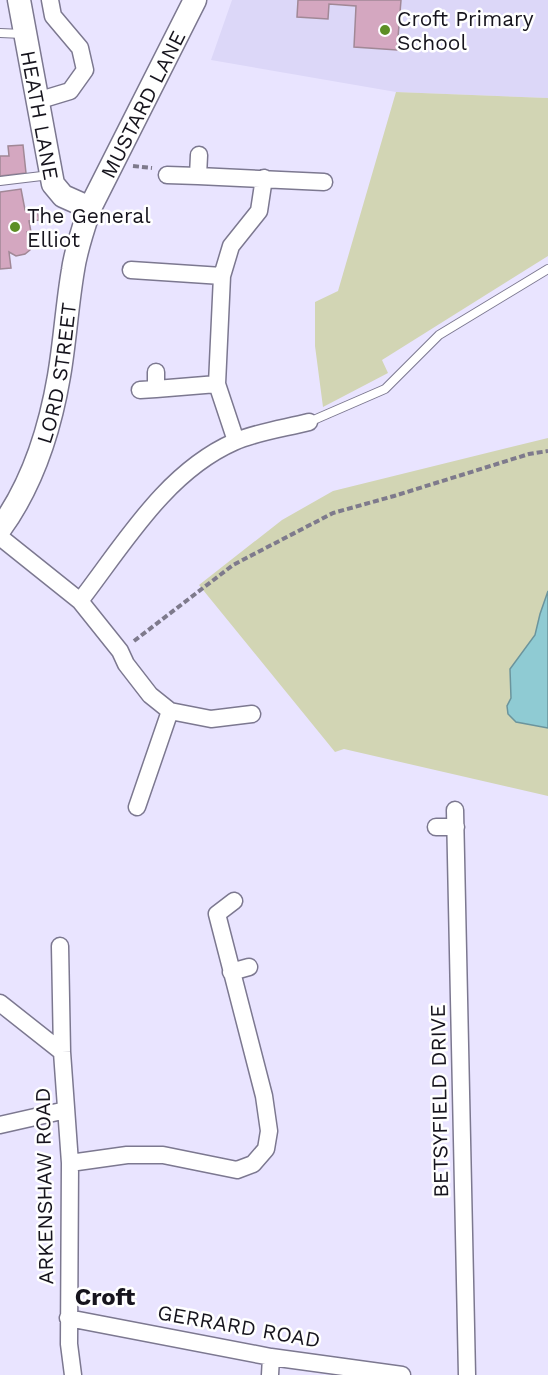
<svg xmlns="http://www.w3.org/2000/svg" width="548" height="1375" viewBox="0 0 548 1375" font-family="'Work Sans',sans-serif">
  <rect width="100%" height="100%" fill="#e9e4ff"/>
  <path fill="#dcd7f8" d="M232 0H548V98L396 92 211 60Z"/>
  <path fill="#d2d5b4" d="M396 92 548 98V256L382 360 388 373 323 407 315 346V302L338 291Z
    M548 438V591L540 614 535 635 510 669 511 698 516 722 548 728V796L344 749 335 752 199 585 282 520 333 491Z"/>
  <path fill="#8fcbd3" stroke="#6b949c" stroke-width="1.5" d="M548 591V728L516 722 508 714 507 706 511 698 510 669 535 635 540 614Z"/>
  <path fill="#d4a7c0" stroke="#a18896" stroke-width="1.5" d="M298 0H401L397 50 354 47 356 6 329 4 328 19 297 17Z
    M23 145 26 173 0 176V156H9L8 146Z
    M21 189 25 210 37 208 39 220 29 221 31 232H27L30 250 25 254 16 256 9 252 11 268 0 269V192Z"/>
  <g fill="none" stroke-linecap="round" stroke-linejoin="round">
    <g stroke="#7c7890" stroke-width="10">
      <path id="lane" d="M0 33 23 34
        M0 181 50 175
        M309 422 385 389 439 335 548 269"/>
    </g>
    <g stroke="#7c7890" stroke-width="19">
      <path id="street" d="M37 101 70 91 85 70 80 48 53 16 50 0
        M199 155 198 176 324 182
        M167 175 198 176
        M131 270 222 276
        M156 389 217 384
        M140 390 156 389V372
        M236 441 217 384 222 276 231 246 259 211 264 178
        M0 537 80 601 120 651 126 664 150 695 170 711 211 719 252 714
        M80 601C124 544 166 472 234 442 256 432 286 428 309 422
        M137 807 170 711
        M455 810 467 1375
        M436 827H456
        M60 946 62 1052 70 1163 69 1344 73 1375
        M231 972 249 967
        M0 1003 62 1052
        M0 1125 66 1110
        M70 1163 127 1155H163L237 1170 253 1164 266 1149 269 1131 264 1096 217 914 234 901
        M68 1318 271 1357 402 1375
        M270 1375 271 1357"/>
    </g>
    <g stroke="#7c7890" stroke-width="25">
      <g id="secondary">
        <path id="s1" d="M19 0 53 184 63 196 90 208"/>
        <path id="s2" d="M0 529C32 485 50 429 59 376 65 341 67 305 73 270 76 249 83 229 90 208L195 0"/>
      </g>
    </g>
    <path stroke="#7e7a8c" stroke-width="4" stroke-dasharray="6 3" stroke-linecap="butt" d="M133 166 152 168
      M134 641 233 565 333 513 394 496 529 454 548 451"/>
    <use href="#lane" stroke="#fff" stroke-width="8"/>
    <use href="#street" stroke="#fff" stroke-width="16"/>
    <use href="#secondary" stroke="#fff" stroke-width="22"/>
  </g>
  <g fill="#5d8e25" stroke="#fff" stroke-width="2">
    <circle cx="385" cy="30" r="6"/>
    <circle cx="15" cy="227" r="6"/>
  </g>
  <g text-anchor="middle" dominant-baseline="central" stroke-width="5" stroke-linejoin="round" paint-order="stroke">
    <g font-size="21" fill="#16141d" stroke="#fff" text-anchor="start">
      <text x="397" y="18">Croft Primary<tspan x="397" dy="24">School</tspan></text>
      <text x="27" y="215">The General<tspan x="27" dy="24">Elliot</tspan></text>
    </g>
    <g font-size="21" fill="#16141d" stroke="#fff">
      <text stroke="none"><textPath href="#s2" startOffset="453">MUSTARD LANE</textPath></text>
      <text stroke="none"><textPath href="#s1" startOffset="117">HEATH LANE</textPath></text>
      <text stroke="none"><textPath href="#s2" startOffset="168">LORD STREET</textPath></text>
      <text transform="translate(439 1101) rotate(-91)">BETSYFIELD DRIVE</text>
      <text transform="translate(44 1186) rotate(-91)">ARKENSHAW ROAD</text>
      <text transform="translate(239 1326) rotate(10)">GERRARD ROAD</text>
    </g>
    <g font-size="24" font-weight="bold" fill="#16141d" stroke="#fff">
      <text x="105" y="1297">Croft</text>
    </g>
  </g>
</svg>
